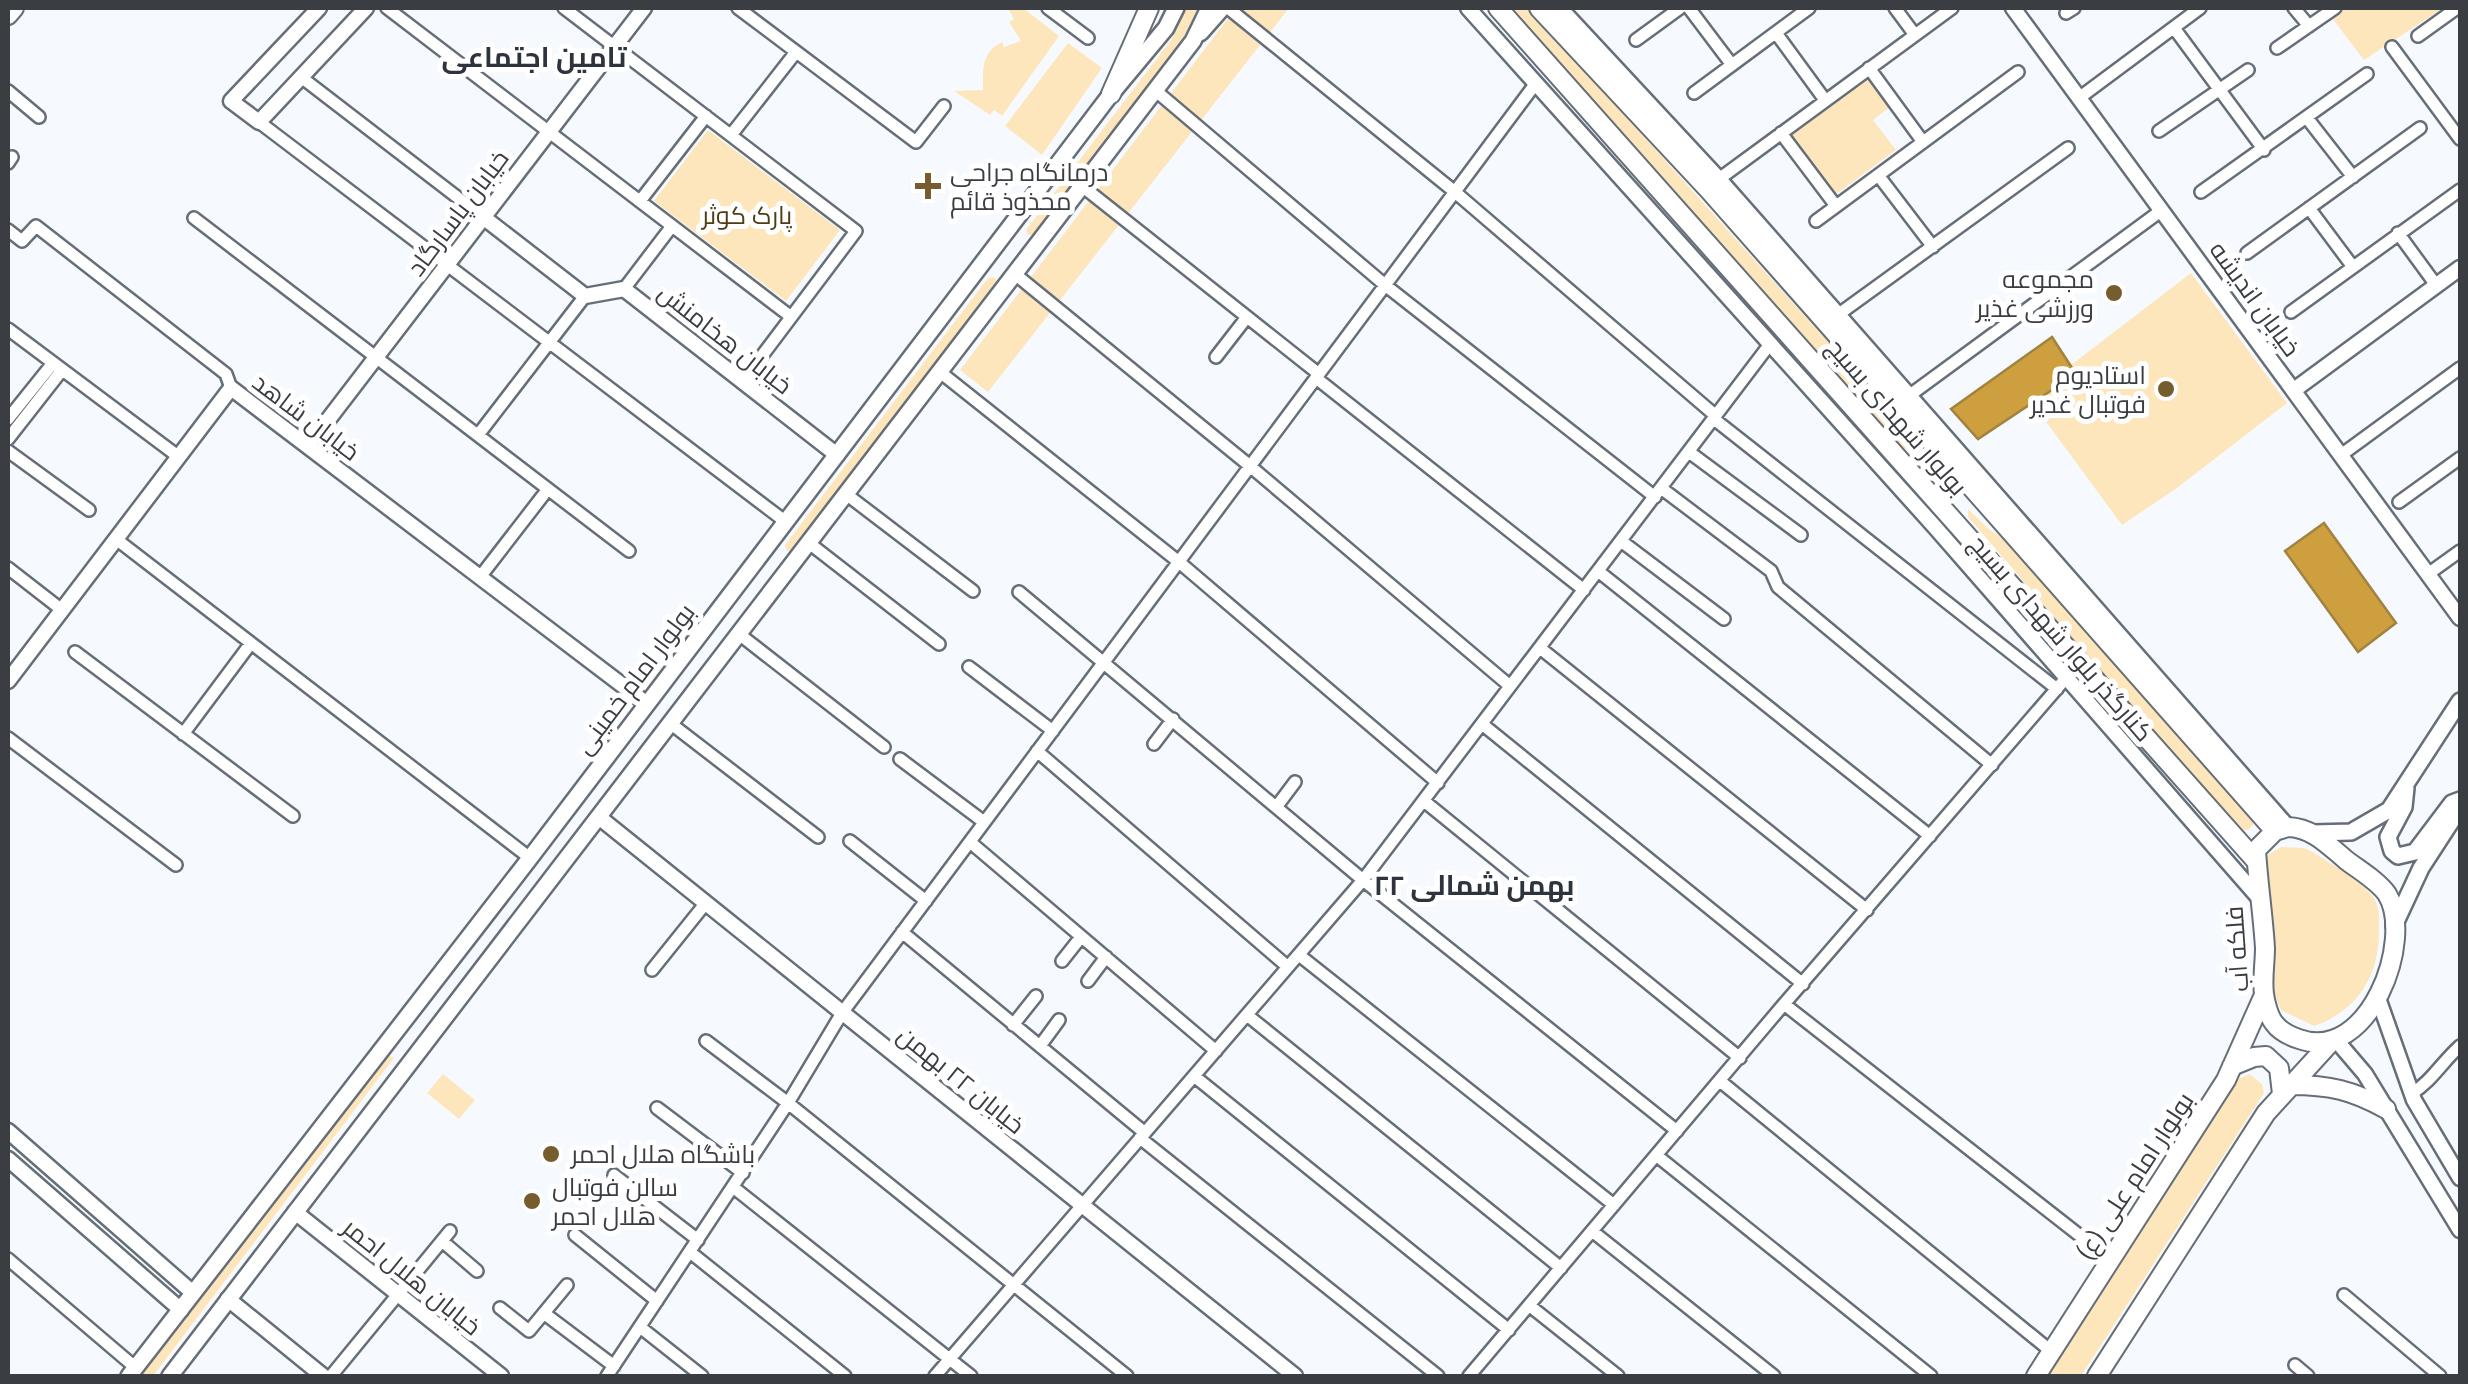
<svg xmlns="http://www.w3.org/2000/svg" width="2468" height="1384" viewBox="0 0 2468 1384" font-family="'Roboto Condensed',Cairo,sans-serif">
  <rect width="100%" height="100%" fill="#f6fafe"/>
  <path fill="#fee6bc" d="M1008 8H1023L1059 36 1002 116 994 110 990 115 954 91 983 90C983 69 981 53 1002 42L1004 47 1021 41 1009 22 1014 19Z
    M1186 8H1198L1179 47 1035 235H1028L1026 230 1171 40Z
    M1236 8H1289L988 392 960 370Z
    M1508 8H1527L1534 14 1941 468 1945 475 1943 478H1939L1923 459 1897 444 1642 154Z
    M2339 8H2443L2364 60 2329 14Z
    M1068 43 1102 68 1042 155 1005 126Z
    M1864 76 1870 80 1890 107 1873 120 1896 150 1836 194 1786 132Z
    M708 130 840 230 786 301 654 201Z
    M2191 273 2287 403 2177 488 2122 525 2033 404 2076 375 2071 365Z
    M995 277 997 284 795 550 787 551 785 545 988 278Z
    M1968 509 1990 530 2012 544 2253 818V825L2248 830H2243C2149 727 2059 622 1968 517Z
    M2281 847 2304 848 2313 852C2332 865 2362 880 2375 900 2380 909 2379 921 2379 931 2379 977 2357 1011 2314 1026L2281 1010 2274 993V956L2264 868 2269 854Z
    M384 1053 394 1058 153 1376H140Z
    M443 1074 475 1100 459 1119 427 1093Z
    M2250 1074 2262 1084 2264 1093 2081 1376H2045L2234 1081Z"/>
  <path fill="#cd9f3e" stroke="#a1823f" stroke-width="2.5" d="M2052 337 2076 374 1978 439 1951 409Z
    M2324 523 2396 623 2358 652 2285 551Z"/>
  <g fill="none" stroke-linecap="round" stroke-linejoin="round">
    <g stroke="#666e78" stroke-width="16">
      <path id="minor" d="M387 8 790 316
        M564 8 856 231 743 381
        M738 8 916 142 944 106
        M1048 8 1088 38
        M1228 8 1455 192 1716 416
        M1689 8 1732 65
        M1895 8 1915 35
        M2294 8 2309 26
        M2066 13 2074 8
        M2174 28 2264 150
        M1776 33 1825 100
        M2418 36 2457 8
        M1636 40 1680 8
        M2392 47 2460 139
        M2277 48 2335 8
        M1869 68 1923 142
        M301 77 483 217
        M8 91 39 117
        M1156 91 1385 285 1655 497
        M1694 93 1809 8
        M2079 98 2200 8
        M2307 118 2353 177
        M259 122 786 522
        M2159 131 2248 70
        M1781 133 1836 206
        M731 135 796 52
        M8 163 12 157
        M1878 175 1933 247
        M1719 179 1952 8
        M1082 186 1319 374
        M2201 192 2367 74
        M640 201 706 116
        M2309 208 2353 267
        M194 218 629 551
        M1816 221 2018 72
        M8 230 22 241 36 226 226 374 231 388
        M2398 233 2436 285
        M2247 253 2420 128
        M1015 274 1250 466 1510 686
        M624 289 672 226
        M2291 312 2460 190
        M1839 314 2068 148
        M8 329 179 457
        M1216 357 1247 317
        M940 372 1179 562 1438 783
        M1316 378 1584 590
        M1910 395 2162 210
        M8 419 53 363
        M1714 419 2057 689
        M478 435 585 296
        M8 439 62 370
        M8 451 89 510
        M1689 452 1801 535
        M2341 455 2460 368
        M1661 488 1771 571 1778 587 1992 765
        M846 494 973 591
        M2399 502 2460 458
        M116 539 530 858
        M1621 541 1724 619
        M809 543 939 644
        M8 568 62 610
        M1598 571 1930 836
        M2428 574 2460 551
        M480 577 548 489
        M1019 592 1363 880 1677 1131
        M739 634 884 747
        M1540 648 1867 910
        M75 652 293 816
        M969 667 1053 731
        M670 723 818 837
        M1482 724 1803 984
        M183 734 251 643
        M8 738 176 865
        M1154 744 1173 719
        M1037 751 1288 967
        M900 759 984 822
        M1424 801 1740 1058
        M1277 806 1295 782
        M850 841 926 901
        M970 842 1216 1051
        M902 932 1145 1133
        M1299 955 1614 1205
        M1062 961 1081 937
        M652 970 705 904
        M1088 981 1106 957
        M1784 1004 2111 1260
        M1247 1015 1561 1268
        M1013 1025 1036 996
        M706 1041 788 1103 1127 1376
        M1040 1046 1059 1020
        M1194 1076 1509 1330
        M1720 1081 2052 1352
        M2411 1094C2432 1081 2442 1062 2460 1046
        M657 1108 743 1173
        M1140 1138 1438 1376
        M1656 1155 1931 1376
        M614 1175 698 1240
        M733 1187 971 1376
        M1592 1231 1774 1376
        M575 1235 657 1301
        M442 1241 477 1271
        M690 1252 845 1376
        M8 1259 136 1368
        M2344 1295 2440 1376
        M1530 1306 1618 1376
        M500 1308 529 1331 567 1285
        M545 1314 614 1366
        M640 1327 702 1376
        M2295 1365 2308 1376
        M331 1376 450 1231
        M607 1376 788 1103 842 1013 1536 83
        M935 1376 1363 880 1770 344
        M1469 1376 1784 1004 2066 678"/>
    </g>
    <g stroke="#666e78" stroke-width="19">
      <path id="tertiary" d="M319 8 231 101 259 122 366 8
        M1468 8 1934 526 2259 898
        M1560 8 1719 179 2288 827
        M2013 8 2460 618
        M1201 33 1223 8
        M483 217 585 296 624 289 837 455
        M2294 390 2460 268
        M308 446 644 8
        M8 681 231 388 647 704
        M600 818 1295 1376
        M2378 998 2414 1100 2460 1178
        M2336 1040 2365 1074 2460 1230
        M8 1131 193 1293
        M8 1159 181 1310
        M295 1212 501 1376
        M228 1299 323 1376"/>
    </g>
    <g stroke="#666e78" stroke-width="20">
      <path id="secondary" d="M2406 788 2404 807 2388 837 2392 851 2398 856 2415 852 2452 803 2460 800
        M2313 833 2351 832 2389 810 2460 701
        M2394 926 2421 868 2460 808
        M129 1376 530 858 1111 94 1166 28 1176 8
        M170 1376 1193 41 1209 8"/>
    </g>
    <g stroke="#666e78" stroke-width="22">
      <path id="primary" d="M1498 8 2257 862
        M1539 8 1708 189 2275 831
        M8 15 14 8
        M1111 94 1149 8
        M2288 827C2313 828 2328 845 2346 860 2359 870 2378 881 2387 894 2415 939 2369 1064 2299 1039 2290 1036 2279 1030 2274 1023 2269 1017 2265 1002 2264 994 2262 979 2265 963 2265 948 2263 915 2258 883 2256 850L2275 831Z
        M2232 1066 2254 1057 2266 1056 2279 1068 2282 1094
        M2291 1085C2329 1085 2352 1090 2386 1109
        M2036 1376 2226 1080 2264 995
        M2097 1376 2266 1113 2330 1043"/>
    </g>
    <use href="#minor" stroke="#fff" stroke-width="11"/>
    <use href="#tertiary" stroke="#fff" stroke-width="14"/>
    <use href="#secondary" stroke="#fff" stroke-width="15"/>
    <use href="#primary" stroke="#fff" stroke-width="18"/>
  </g>
  <g fill="#765d2e" stroke="#fff" stroke-width="4">
    <path d="M923 171h10v10h10v10h-10v10h-10v-10h-10v-10h10z"/>
    <circle cx="2114" cy="293" r="10"/>
    <circle cx="2166" cy="389" r="10"/>
    <circle cx="551" cy="1154" r="10"/>
    <circle cx="532" cy="1201" r="10"/>
  </g>
  <g text-anchor="middle" dominant-baseline="central" stroke-width="10" stroke-linejoin="round" paint-order="stroke">
    <g font-size="25" fill="#3a3d42" stroke="#fff" text-anchor="start">
      <text x="950" y="172">درمانگاه جراحی<tspan x="950" dy="29">محذوذ قائم</tspan></text>
      <text x="2094" y="279" text-anchor="end">مجموعه<tspan x="2094" dy="29">ورزشی غذیر</tspan></text>
      <text x="2146" y="375" text-anchor="end">استادیوم<tspan x="2146" dy="29">فوتبال غدیر</tspan></text>
      <text x="571" y="1154">باشگاه هلال احمر</text>
      <text x="552" y="1187">سالن فوتبال<tspan x="552" dy="29">هلال احمر</tspan></text>
    </g>
    <g font-size="25" fill="#3a3d42" stroke="#fff">
      <text transform="translate(458 213) rotate(-53)">خیابان پاسارگاد</text>
      <text transform="translate(2255 299) rotate(54)">خیابان اندیشه</text>
      <text transform="translate(725 339) rotate(38)">خیابان هخامنش</text>
      <text transform="translate(306 417) rotate(37)">خیابان شاهد</text>
      <text transform="translate(1897 417) rotate(49)">بولوار شهدای بسیج</text>
      <text transform="translate(2061 638) rotate(49)">کنارگذر بلوار شهدای بسیج</text>
      <text transform="translate(635 679) rotate(-53)">بولوار امام خمینی</text>
      <text transform="translate(2237 949) rotate(-94)">فلکه آب</text>
      <text transform="translate(961 1080) rotate(39)">خیابان ۲۲ بهمن</text>
      <text transform="translate(2135 1176) rotate(-57)">بولوار امام علی (ع)</text>
      <text transform="translate(412 1277) rotate(39)">خیابان هلال احمر</text>
    </g>
    <g font-size="25" fill="#503d15" stroke="#fff">
      <text x="747" y="215">پارک کوثر</text>
    </g>
    <g font-size="28" font-weight="bold" fill="#2d343d" stroke="#fff">
      <text x="534" y="57">تامین اجتماعی</text>
      <text x="1474" y="885">۲۲ بهمن شمالی</text>
    </g>
  </g>
  <rect width="2468" height="1384" fill="none" stroke="#3a3d42" stroke-width="20"/>
</svg>
